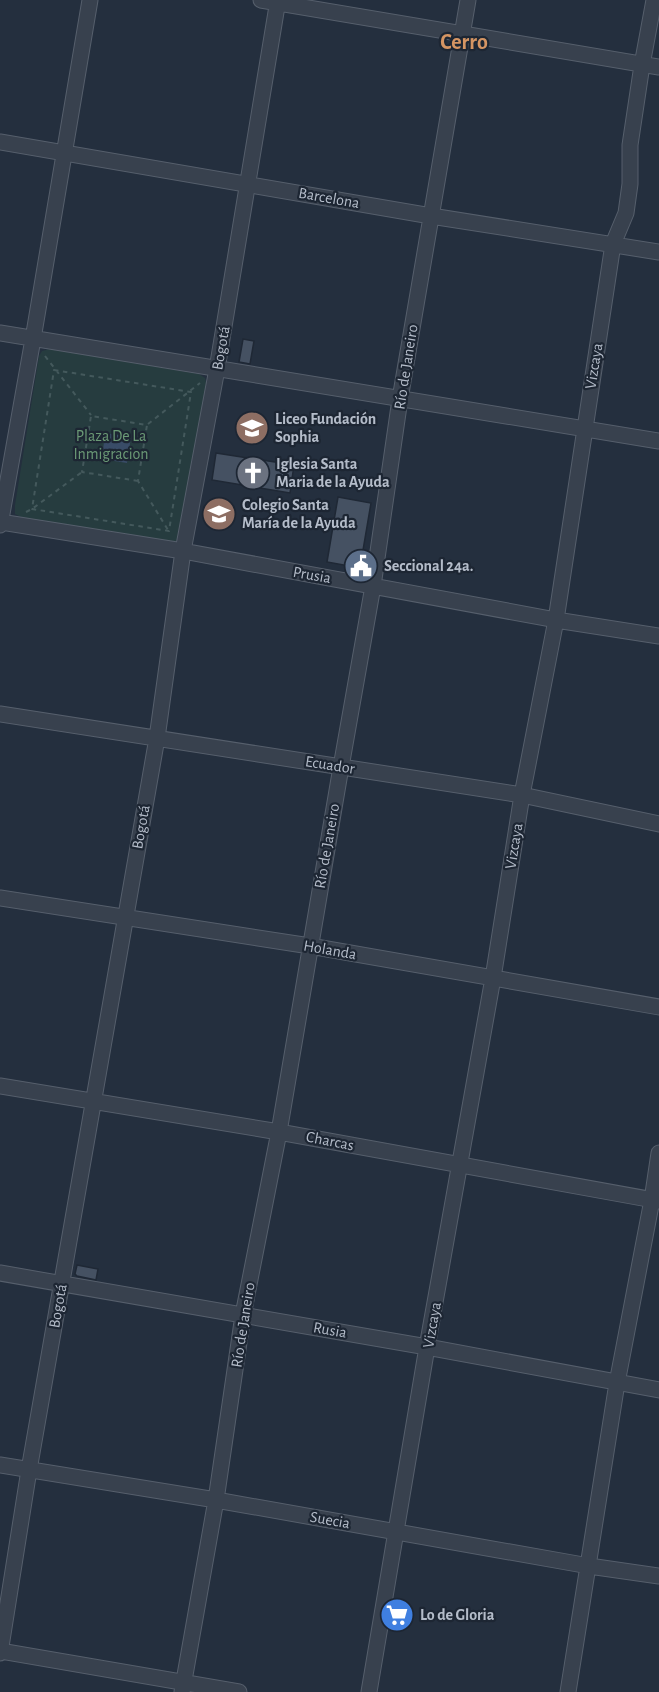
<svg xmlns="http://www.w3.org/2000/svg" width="659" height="1692" viewBox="0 0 659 1692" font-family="'Alegreya Sans',sans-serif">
  <rect width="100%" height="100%" fill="#242f3e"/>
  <path fill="#263c3f" d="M49 349 199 374 205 378 207 386 179 539 174 542 21 517 15 514V505L39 356 42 351Z"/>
  <path fill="#394c67" d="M105 433 131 437 127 463 102 459Z"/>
  <path fill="#455162" stroke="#1f2835" stroke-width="1.5" d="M243 339 254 341 250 364 239 362Z
    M216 453 294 465 290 493 212 480Z
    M338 497 371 503 360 568 327 562Z
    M77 1265 98 1269 96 1280 77 1276 75 1274Z"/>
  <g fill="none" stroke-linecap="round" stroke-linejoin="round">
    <g stroke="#565f6c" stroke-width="17">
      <path id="street" d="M261 0 659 67
        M0 142 431 216 659 252
        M0 333 659 441
        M0 522 183 551 556 620 659 636
        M0 525 33 339 90 0
        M0 714 522 795 659 824
        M0 898 310 946 659 1007
        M0 1086 279 1132 659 1201
        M0 1273 427 1347 659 1390
        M0 1465 216 1500 589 1566 659 1576
        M0 1651 239 1692
        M0 1653 29 1470 157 738 183 551 217 369 278 0
        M182 1692 216 1500 243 1315 279 1132 341 767 373 586 400 399 468 0
        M369 1692 427 1347 493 978 522 795 556 620 613 244 626 213 630 184V145L642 65 654 0
        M568 1692 617 1383 652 1200 659 1153"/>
    </g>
    <path stroke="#44595c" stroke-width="2" stroke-dasharray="4.5 4.5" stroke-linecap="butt" d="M45 356 91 415
      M54 370 191 392 169 531 32 509Z
      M148 424 200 383
      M138 481 82 472 91 416 147 425 138 481 168 530
      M26 512 32 509 82 472"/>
    <use href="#street" stroke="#38414e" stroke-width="15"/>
  </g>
  <defs>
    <g id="school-disc" transform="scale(1.725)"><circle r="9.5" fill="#8d6e63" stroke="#1d2633"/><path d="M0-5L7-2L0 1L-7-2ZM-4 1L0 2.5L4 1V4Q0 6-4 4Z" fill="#fff"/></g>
    <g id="church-disc" transform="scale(1.725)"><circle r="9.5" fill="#6b7280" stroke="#1d2633"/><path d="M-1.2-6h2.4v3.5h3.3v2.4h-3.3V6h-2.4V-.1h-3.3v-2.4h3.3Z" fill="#fff"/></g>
    <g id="civic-disc" transform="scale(1.725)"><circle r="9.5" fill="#5c6f8a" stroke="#1d2633"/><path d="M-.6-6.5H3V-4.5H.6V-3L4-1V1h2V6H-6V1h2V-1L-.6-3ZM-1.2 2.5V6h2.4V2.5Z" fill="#fff"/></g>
    <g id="supermarket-disc" transform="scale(1.725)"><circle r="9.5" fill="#3f7fe0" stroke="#1d2633"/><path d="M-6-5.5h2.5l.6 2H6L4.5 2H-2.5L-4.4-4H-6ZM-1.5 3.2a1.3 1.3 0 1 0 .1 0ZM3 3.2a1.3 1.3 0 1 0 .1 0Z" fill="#fff"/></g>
  </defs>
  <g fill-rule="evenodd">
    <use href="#school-disc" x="252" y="428"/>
    <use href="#church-disc" x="253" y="473"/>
    <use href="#school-disc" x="219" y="514"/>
    <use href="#civic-disc" x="361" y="566"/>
    <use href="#supermarket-disc" x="397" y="1615"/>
  </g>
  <g text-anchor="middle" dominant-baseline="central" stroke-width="4.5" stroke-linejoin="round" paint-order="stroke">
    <g font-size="16" fill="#b4bcc9" stroke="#1d2633">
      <text transform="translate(329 198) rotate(10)">Barcelona</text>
      <text transform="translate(221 348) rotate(-80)">Bogotá</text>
      <text transform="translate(594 366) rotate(-81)">Vizcaya</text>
      <text transform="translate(406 367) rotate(-81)">Río de Janeiro</text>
      <text transform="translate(312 575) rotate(10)">Prusia</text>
      <text transform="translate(330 765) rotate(9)">Ecuador</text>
      <text transform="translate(141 827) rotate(-80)">Bogotá</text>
      <text transform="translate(327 846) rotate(-80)">Río de Janeiro</text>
      <text transform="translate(514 846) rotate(-81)">Vizcaya</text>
      <text transform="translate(330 950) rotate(10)">Holanda</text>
      <text transform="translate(330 1141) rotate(11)">Charcas</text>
      <text transform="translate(58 1306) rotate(-80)">Bogotá</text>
      <text transform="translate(243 1325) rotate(-81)">Río de Janeiro</text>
      <text transform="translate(432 1325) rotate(-80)">Vizcaya</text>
      <text transform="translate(330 1330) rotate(10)">Rusia</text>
      <text transform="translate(330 1520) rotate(10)">Suecia</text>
    </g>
    <g font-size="16" font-weight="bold" fill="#b4bcc9" stroke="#1d2633" text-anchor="start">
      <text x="275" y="419">Liceo Fundación<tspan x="275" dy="18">Sophia</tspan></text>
      <text x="276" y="464">Iglesia Santa<tspan x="276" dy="18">Maria de la Ayuda</tspan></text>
      <text x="242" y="505">Colegio Santa<tspan x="242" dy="18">María de la Ayuda</tspan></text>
      <text x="384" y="566">Seccional 24a.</text>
      <text x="420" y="1615">Lo de Gloria</text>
    </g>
    <g font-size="16" fill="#6b9a76" stroke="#1d2633">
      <text x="111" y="436">Plaza De La<tspan x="111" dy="18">Inmigracion</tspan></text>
    </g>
    <g font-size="22" font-weight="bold" fill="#d59563" stroke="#1d2633">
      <text x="464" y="42">Cerro</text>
    </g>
  </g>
</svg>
